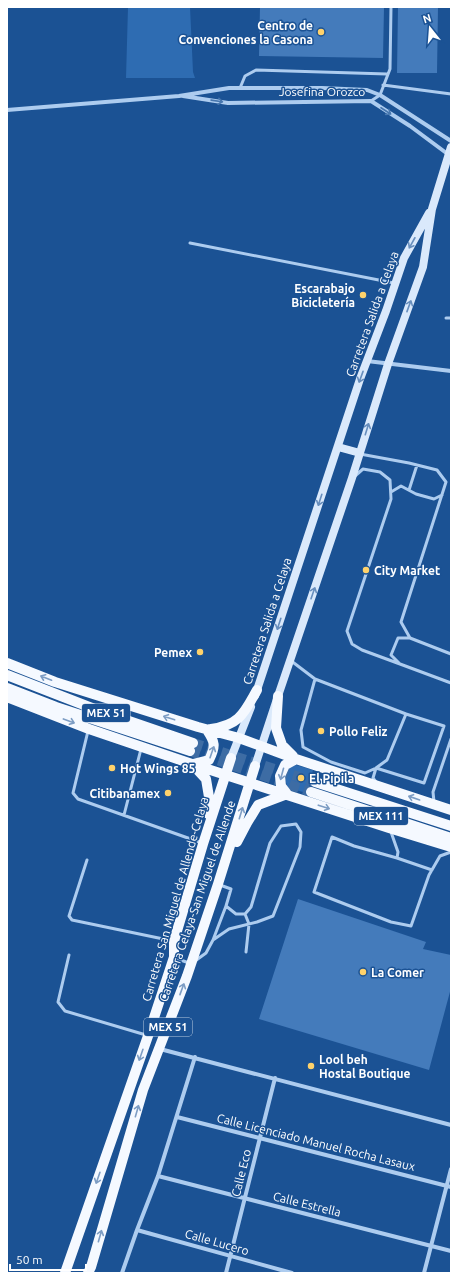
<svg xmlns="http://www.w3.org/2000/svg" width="458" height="1280" viewBox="0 0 458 1280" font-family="Ubuntu,sans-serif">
  <rect width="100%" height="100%" fill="#1b5294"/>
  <path fill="#2e6cb2" d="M128 7H190L193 72 195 78H126Z
    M296 765 313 770 307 793 288 788 284 777 288 769Z"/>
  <path fill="#447bbb" d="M260 7H384L383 58 259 56Z
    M398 7H438L437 73H397Z
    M298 899 426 942 423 949 451 955V988L429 1070 259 1019Z"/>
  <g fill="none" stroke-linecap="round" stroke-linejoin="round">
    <path stroke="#3d6ca4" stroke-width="10" stroke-dasharray="10 5" stroke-linecap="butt" d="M193 743 315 782
      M190 751 311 792"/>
    <path stroke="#adccef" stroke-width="3" d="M383 85 451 94
      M240 88 245 76 256 70 387 74
      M371 101 380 95 390 69 391 7
      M190 243 394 283
      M446 318H451
      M360 454 409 463 437 470 446 482 401 622 410 638
      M355 476 363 469 380 472 390 480 391 499 347 631 352 644 362 650 400 664
      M409 490 417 465
      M391 492 401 486 416 494 434 499 442 495
      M451 654 410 638H398L391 655 400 664 451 683
      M290 660 315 679 406 714 444 726 424 783 376 768 365 773 331 762 303 747 301 730 315 679
      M88 731 73 793 78 799 202 843
      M376 782 373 778 376 768 387 760 406 714
      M434 802 433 792 451 739
      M124 815 141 749
      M391 832 398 852 397 858 354 846 332 837 314 892 391 922 411 926 429 875 440 856 451 852
      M397 858 432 870
      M87 860 69 916 72 920 173 941
      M245 914 249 924 246 952
      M213 940 226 906
      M69 955 58 1002 65 1011 146 1035
      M175 958 189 963
      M195 961 206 953 213 940 229 929 257 922 273 916 300 847 301 832 296 824 281 826 270 843 251 907 245 914H236L226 906 231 889 220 885"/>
    <path stroke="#adccef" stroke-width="4" d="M183 96 228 103 371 101 410 126 449 155
      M7 110 179 96 229 88H322L367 90 380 95 451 141
      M367 361 451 371
      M160 1049 451 1125
      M177 1117 451 1187
      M158 1176 451 1251
      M137 1230 292 1273
      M122 1273 137 1230 158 1176 195 1057
      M226 1273 275 1078
      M424 1273 451 1169"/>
    <path stroke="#dae9fb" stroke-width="8" d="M338 447 360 453
      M255 696 360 379 386 311 404 258 429 213
      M231 758 251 707
      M255 766 278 696 352 478 388 364 423 267 432 209 451 147"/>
    <path stroke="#f5f9ff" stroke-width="10" d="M7 663 55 682 198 727 239 738 296 759 451 810
      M7 675 97 710 193 743
      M7 688 56 707 190 751
      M278 696 276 728 282 745 293 756
      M7 697 89 729 192 764 389 828 451 847
      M211 729C240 725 244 713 257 690
      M193 764 209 760C216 746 215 742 207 730
      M194 766 206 779 210 803 208 814
      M315 782 451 826
      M311 792 451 838
      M287 794 281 786 280 776 285 765 296 759
      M237 842 247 823 258 805 287 794
      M65 1273 148 1036 174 957V941L203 844 231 758
      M88 1273 91 1267 143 1090 187 976 218 884 255 766"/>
  </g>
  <defs><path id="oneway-shaft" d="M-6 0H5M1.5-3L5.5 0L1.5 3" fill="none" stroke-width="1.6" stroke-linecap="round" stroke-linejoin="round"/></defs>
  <g stroke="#4777af">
    <use href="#oneway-shaft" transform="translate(217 101) rotate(8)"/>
    <use href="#oneway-shaft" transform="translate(386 111) rotate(33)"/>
  </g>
  <g stroke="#678ebd">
    <use href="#oneway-shaft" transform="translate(412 243) rotate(119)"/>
    <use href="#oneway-shaft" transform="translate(409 306) rotate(-70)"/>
    <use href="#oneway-shaft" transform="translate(361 377) rotate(110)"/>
    <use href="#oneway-shaft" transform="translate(367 429) rotate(-73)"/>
    <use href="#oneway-shaft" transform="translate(320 500) rotate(108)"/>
    <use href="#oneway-shaft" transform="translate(313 593) rotate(-71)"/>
    <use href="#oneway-shaft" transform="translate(279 624) rotate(108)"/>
  </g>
  <g stroke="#7d9dc4">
    <use href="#oneway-shaft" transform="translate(46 678) rotate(-159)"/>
    <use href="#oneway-shaft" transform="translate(169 718) rotate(-162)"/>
    <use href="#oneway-shaft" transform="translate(69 721) rotate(20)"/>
    <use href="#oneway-shaft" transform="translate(212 752) rotate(-71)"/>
    <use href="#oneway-shaft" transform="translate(282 774) rotate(105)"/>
    <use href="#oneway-shaft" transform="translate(414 798) rotate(-161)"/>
    <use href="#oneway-shaft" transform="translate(324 807) rotate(18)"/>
    <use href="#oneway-shaft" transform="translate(241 813) rotate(-73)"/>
    <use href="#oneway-shaft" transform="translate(182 989) rotate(-70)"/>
    <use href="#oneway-shaft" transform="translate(141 1055) rotate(109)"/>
    <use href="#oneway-shaft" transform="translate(137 1111) rotate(-74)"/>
    <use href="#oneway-shaft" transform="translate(98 1178) rotate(109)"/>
    <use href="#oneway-shaft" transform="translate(100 1236) rotate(-74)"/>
  </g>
  <g fill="#ffd26b" stroke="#1b5294" stroke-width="1.5">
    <circle cx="321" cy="32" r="4"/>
    <circle cx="363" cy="295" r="4"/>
    <circle cx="366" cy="570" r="4"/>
    <circle cx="200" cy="652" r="4"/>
    <circle cx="321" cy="731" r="4"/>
    <circle cx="112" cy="768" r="4"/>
    <circle cx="301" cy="778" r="4"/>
    <circle cx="168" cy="793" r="4"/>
    <circle cx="363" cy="972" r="4"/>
    <circle cx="311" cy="1066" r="4"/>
  </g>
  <g text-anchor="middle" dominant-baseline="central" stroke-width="3" stroke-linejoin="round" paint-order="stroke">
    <g fill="#1b5294" stroke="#bbcbdf" stroke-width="1">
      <rect x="82" y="704" width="48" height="18" rx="3"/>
      <rect x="354" y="807" width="54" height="18" rx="3"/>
      <rect x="144" y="1018" width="48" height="18" rx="3"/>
    </g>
    <g font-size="11" font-weight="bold" fill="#fff">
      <text x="106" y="713">MEX 51</text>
      <text x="381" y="816">MEX 111</text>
      <text x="168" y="1027">MEX 51</text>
    </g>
    <g font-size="12" font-weight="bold" fill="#fff" stroke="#1b5294" text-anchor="start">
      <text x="313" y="25" text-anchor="end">Centro de<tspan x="313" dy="14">Convenciones la Casona</tspan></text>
      <text x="355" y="288" text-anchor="end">Escarabajo<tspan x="355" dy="14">Bicicletería</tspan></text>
      <text x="374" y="570">City Market</text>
      <text x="192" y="652" text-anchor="end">Pemex</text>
      <text x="329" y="731">Pollo Feliz</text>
      <text x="120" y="768">Hot Wings 85</text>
      <text x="309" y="778">El Pipila</text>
      <text x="160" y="793" text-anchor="end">Citibanamex</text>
      <text x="371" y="972">La Comer</text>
      <text x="319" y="1059">Lool beh<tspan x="319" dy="14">Hostal Boutique</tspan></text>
    </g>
    <g font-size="12" fill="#fff" stroke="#1b5294">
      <text x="322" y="91">Josefina Orozco</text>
      <text transform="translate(372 314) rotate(-70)">Carretera Salida a Celaya</text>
      <text transform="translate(267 621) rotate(-72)">Carretera Salida a Celaya</text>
      <text transform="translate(175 899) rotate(-74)">Carretera San Miguel de Allende-Celaya</text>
      <text transform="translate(197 901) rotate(-71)">Carretera Celaya-San Miguel de Allende</text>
      <text transform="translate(316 1142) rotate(14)">Calle Licenciado Manuel Rocha Lasaux</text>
      <text transform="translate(241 1173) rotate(-76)">Calle Eco</text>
      <text transform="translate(307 1204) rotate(14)">Calle Estrella</text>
      <text transform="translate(217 1242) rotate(16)">Calle Lucero</text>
    </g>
  </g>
  <rect width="458" height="1280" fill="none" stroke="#ffffff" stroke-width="16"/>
  <g transform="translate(430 28) rotate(343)" stroke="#1b5294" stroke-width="3" paint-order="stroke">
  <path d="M0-3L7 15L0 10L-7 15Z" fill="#ffffff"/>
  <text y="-6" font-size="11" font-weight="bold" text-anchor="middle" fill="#ffffff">N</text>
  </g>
  <path d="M10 1264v6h76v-6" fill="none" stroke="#ffffff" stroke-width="2"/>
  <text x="16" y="1264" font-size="12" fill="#ffffff" stroke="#1b5294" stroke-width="3" paint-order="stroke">50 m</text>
</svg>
